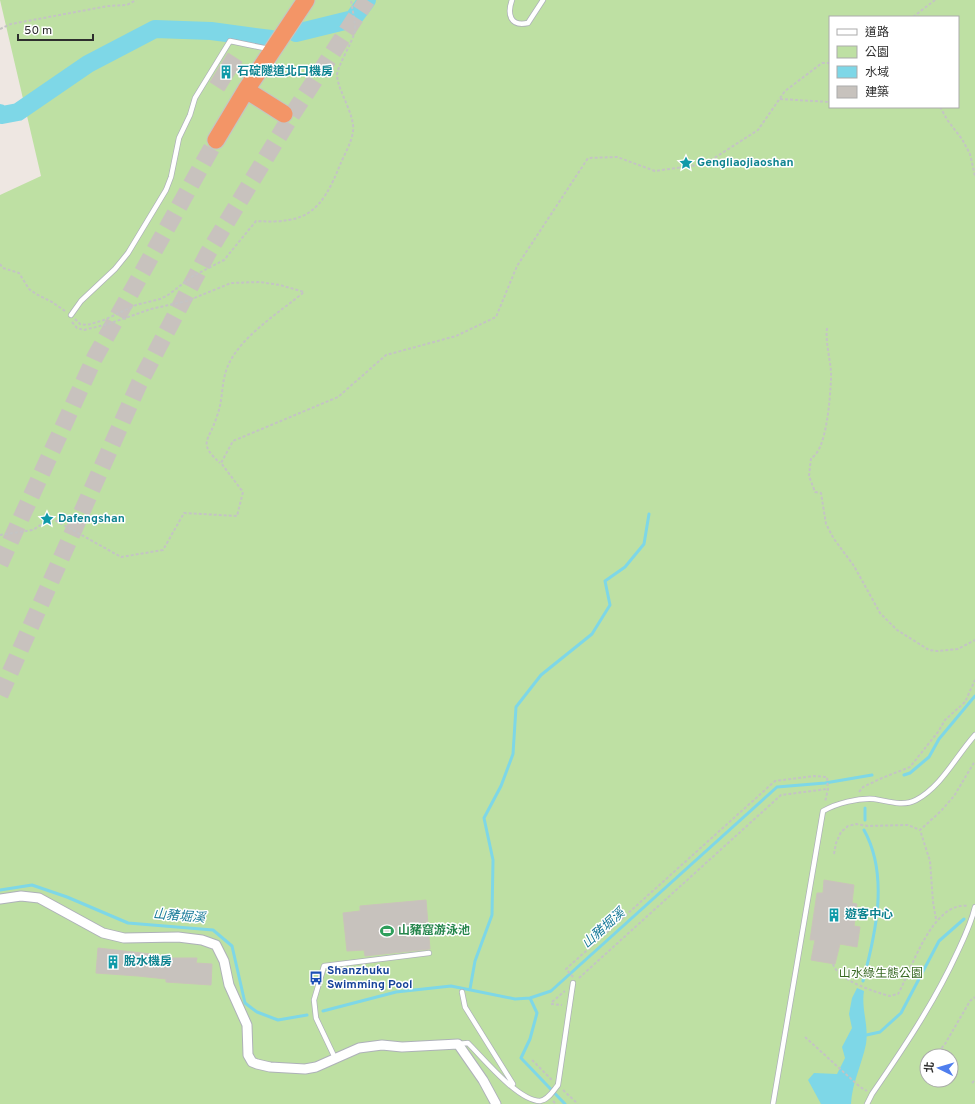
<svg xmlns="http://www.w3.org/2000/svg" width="975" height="1104" viewBox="0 0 975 1104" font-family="Overpass,'Noto Sans TC',sans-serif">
  <rect width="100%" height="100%" fill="#eee7e2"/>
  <path fill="#bee0a3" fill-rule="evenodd" d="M0 0H975V1104H0V195L41 176ZM830 17H958V107H830ZM927 1056H951V1080H927Z"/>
  <path fill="#7ed7e7" d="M857 988 864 991C861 1009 869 1025 866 1044 862 1064 852 1083 851 1104H821L808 1080 814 1073 837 1074 845 1058 842 1047 852 1028 849 1014 852 998Z"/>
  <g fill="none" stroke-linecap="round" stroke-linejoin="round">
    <path stroke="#7ed7e7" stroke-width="3" d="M904 775 910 773 929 757 939 739 975 696
      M865 820V808
      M0 890 32 885 67 897 128 923 213 930 232 946 245 1003 257 1012 278 1020 307 1015
      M863 981C876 933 889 875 864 830
      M470 989 475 961 492 915 493 860 484 818 501 786 513 754 516 707 541 675 592 634 610 605 605 581 625 567 644 544 649 514
      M530 998 537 1013 530 1039 521 1058 565 1104
      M323 1011 396 992 451 986 515 999 530 998 551 991 777 787 825 783 872 775
      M862 1036 880 1032 901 1013 939 941 964 919"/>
    <path stroke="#7ed7e7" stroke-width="18" d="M296 33 353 19 367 0
      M0 113 2 115 18 112 88 64 155 29 211 31 271 39"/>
  </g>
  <path fill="#c7c2bd" stroke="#cac3bb" d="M228 53 242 62 224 91 210 82Z
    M824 880 854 885 852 903 857 904 854 926 860 927 857 947 840 944 835 964 811 960 815 940H810L817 893H823Z
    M426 900 430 949 365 956 364 950 347 951 343 913 360 911V906Z
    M98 948 160 955V958H197L196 963 212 964 211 985 166 982V979L138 976 96 973Z"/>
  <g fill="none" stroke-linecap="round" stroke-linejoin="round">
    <path stroke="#c8c2be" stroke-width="17" stroke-dasharray="17 8" stroke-linecap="butt" d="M0 564 95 357 216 140
      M0 695 139 384 208 253 290 118 367 0"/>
    <g stroke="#aeb1b9" stroke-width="6">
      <path id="lane" d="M512 0C507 14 510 27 528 23L543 0
        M71 315 81 301 115 269 128 253 166 190 171 177 179 138 190 115 195 98 230 41 269 49
        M462 992 465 1007 513 1084
        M458 1044 468 1043C483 1058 518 1101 540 1101 548 1100 553 1091 558 1085L573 983
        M335 1058 316 1018 314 1000 324 966 429 953
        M773 1104 823 811C837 803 858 798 874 799 887 801 903 807 916 800 942 786 956 756 975 735
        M867 1104 872 1094C903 1049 934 1003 957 953 964 938 971 924 975 907"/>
    </g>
    <g stroke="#aeb1b9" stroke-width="11">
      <path id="street" d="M0 899 21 896 39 898 103 933 124 938 178 937 202 940 216 945 224 961 229 985 247 1025 248 1055 252 1062 257 1064 270 1067 305 1069 316 1067 359 1048 382 1045 402 1047 458 1044 483 1080 496 1104"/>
    </g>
    <g stroke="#c4c4c4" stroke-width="19">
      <path id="highway" d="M246 90 284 114
        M216 140 246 90 306 0"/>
    </g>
    <path stroke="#c4c4c4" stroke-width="2" stroke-dasharray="3 2" stroke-linecap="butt" d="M913 17 935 0
      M0 29 11 24 108 6 127 5 136 0
      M780 99 830 102
      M940 107 948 121 962 139 970 154 975 176
      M0 264 3 268 19 273 29 289 36 294 52 302 65 311
      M75 319 80 324 87 325 104 320 136 305 160 299 168 295 193 276 224 260 256 221C307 224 321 212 340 165 344 155 352 142 353 131 355 115 339 93 337 76 336 69 353 41 355 31V24L351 0
      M72 322 77 328 84 330 108 324 151 309 187 301 231 283 260 282 280 285 304 292C279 313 239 337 227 368 221 384 223 401 217 416 209 442 197 442 220 463
      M827 328C825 346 832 362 831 380 830 396 827 451 811 458L809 476 815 492 821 493 826 524 834 539 854 566 880 613 897 630 929 650 937 651 958 649 975 640
      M0 535 33 530 51 518 121 557 163 550 184 513 237 516 243 492 221 463 233 441 338 397 386 355 456 336 496 317 517 266 588 158 617 157 655 171 705 164 758 130 785 91 822 63H830
      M859 792 863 787 882 778 910 767 938 732 945 720 965 702 975 680
      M834 854 836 843 841 832 848 826 856 824 868 826 908 825 920 830
      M936 919 933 902 930 861 920 830 941 811 954 796 975 761
      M833 964C838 980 874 992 890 996L898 994C912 969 932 901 968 906
      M573 977 566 969 775 781 814 776 827 777 828 789 825 802
      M579 978 781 795 827 789
      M552 1002 565 991
      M551 1004 562 1005
      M805 1037 860 1087 867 1091
      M935 1056 945 1044 970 1001 975 997
      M532 1060 552 1080
      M972 1083 975 1080
      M563 1090 578 1104
      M553 1101 556 1104"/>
    <use href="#lane" stroke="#fff" stroke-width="4.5"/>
    <use href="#street" stroke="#fff" stroke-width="9"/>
    <use href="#highway" stroke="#f39567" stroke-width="17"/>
  </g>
  <defs>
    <g id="building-bare" transform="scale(1.08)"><path d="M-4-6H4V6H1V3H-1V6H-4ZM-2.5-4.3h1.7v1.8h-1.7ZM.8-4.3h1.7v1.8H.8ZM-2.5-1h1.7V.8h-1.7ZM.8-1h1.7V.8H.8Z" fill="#0f9aa8" stroke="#fff" stroke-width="2.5" paint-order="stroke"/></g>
    <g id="sight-bare" transform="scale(1.08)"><path d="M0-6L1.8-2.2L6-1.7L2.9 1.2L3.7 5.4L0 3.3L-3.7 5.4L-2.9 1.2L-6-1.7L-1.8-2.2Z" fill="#0f9aa8" stroke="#fff" stroke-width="2.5" paint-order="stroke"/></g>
    <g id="stadium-bare" transform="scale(1.08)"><path d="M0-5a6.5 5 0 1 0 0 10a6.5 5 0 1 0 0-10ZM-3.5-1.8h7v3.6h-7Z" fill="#2e9e5b" stroke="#fff" stroke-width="2.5" paint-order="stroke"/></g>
    <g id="bus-bare" transform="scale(1.08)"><path d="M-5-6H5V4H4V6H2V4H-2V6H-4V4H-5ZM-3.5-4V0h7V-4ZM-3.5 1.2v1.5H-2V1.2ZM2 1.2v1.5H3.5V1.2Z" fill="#1a4fb4" stroke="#fff" stroke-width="2.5" paint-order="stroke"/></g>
  </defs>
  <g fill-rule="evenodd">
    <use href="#building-bare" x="226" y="72"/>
    <use href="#sight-bare" x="686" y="163"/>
    <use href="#sight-bare" x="47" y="519"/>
    <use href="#building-bare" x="834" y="915"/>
    <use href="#stadium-bare" x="387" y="931"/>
    <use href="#building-bare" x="113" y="962"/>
    <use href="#bus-bare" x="316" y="978"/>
  </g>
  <g text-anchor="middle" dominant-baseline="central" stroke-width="3" stroke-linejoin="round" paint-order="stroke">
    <g font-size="12" font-weight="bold" fill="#0d838f" stroke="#fff" text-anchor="start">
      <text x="237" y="72">石碇隧道北口機房</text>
      <text x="697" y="163">Gengliaojiaoshan</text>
      <text x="58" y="519">Dafengshan</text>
      <text x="845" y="915">遊客中心</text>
      <text x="124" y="962">脫水機房</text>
    </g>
    <g font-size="12" font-weight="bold" fill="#27864d" stroke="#fff" text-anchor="start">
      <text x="398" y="931">山豬窟游泳池</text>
    </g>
    <g font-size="12" font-weight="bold" fill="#164399" stroke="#fff" text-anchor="start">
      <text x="327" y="971">Shanzhuku<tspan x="327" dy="14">Swimming Pool</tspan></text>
    </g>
    <g font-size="12" fill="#376821" stroke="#fff">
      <text x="881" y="974">山水綠生態公園</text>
    </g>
    <g font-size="13" font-style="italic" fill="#187a98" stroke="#fff">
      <text transform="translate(179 917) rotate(5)">山豬堀溪</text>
      <text transform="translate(604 929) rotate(-42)">山豬堀溪</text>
    </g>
  </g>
  <rect x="829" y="16" width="130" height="92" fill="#ffffff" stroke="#ababab"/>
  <rect x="837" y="29" width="20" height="6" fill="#ffffff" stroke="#ababab"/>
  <text x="865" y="36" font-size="12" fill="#2e2e2e">道路</text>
  <rect x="837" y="46" width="20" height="12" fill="#bee0a3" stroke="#ababab"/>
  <text x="865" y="56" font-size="12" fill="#2e2e2e">公園</text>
  <rect x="837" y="66" width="20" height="12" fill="#7ed7e7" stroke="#ababab"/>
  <text x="865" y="76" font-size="12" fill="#2e2e2e">水域</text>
  <rect x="837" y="86" width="20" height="12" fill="#c7c2bd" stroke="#ababab"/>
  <text x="865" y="96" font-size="12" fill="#2e2e2e">建築</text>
  <g transform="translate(939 1068) rotate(275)"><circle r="19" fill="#ffffff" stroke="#ababab"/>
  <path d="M0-3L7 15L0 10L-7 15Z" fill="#4f7eee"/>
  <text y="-6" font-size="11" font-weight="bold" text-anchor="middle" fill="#2e2e2e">北</text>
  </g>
  <path d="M18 34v6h75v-6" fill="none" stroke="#2e2e2e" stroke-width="2"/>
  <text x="24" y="34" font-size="12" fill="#2e2e2e" stroke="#ffffff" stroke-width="3" paint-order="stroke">50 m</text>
</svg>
